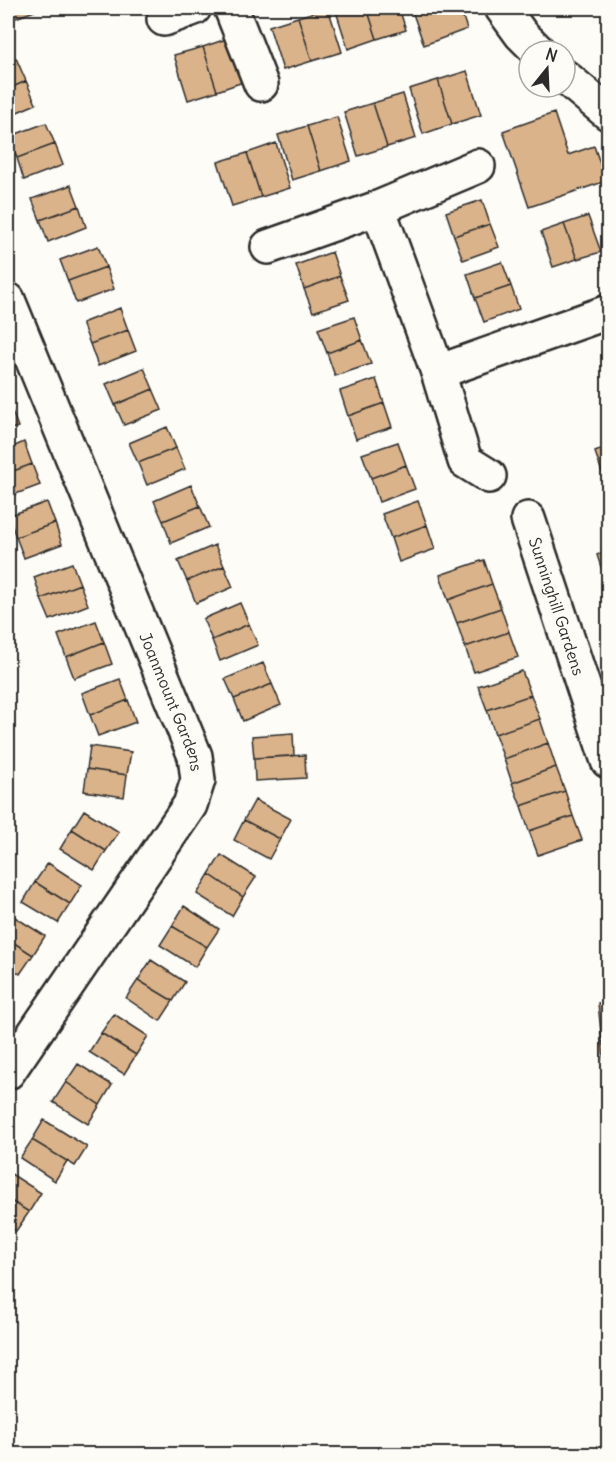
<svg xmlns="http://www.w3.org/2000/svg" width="616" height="1462" viewBox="0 0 616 1462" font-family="Delius,sans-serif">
  <rect width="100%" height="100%" fill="#fdfcf7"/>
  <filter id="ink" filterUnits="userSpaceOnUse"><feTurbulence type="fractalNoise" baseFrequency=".0167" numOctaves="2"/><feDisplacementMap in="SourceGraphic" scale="12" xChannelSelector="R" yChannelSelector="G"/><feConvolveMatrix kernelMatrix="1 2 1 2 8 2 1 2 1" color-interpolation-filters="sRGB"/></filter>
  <g filter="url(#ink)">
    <path fill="#dab38b" stroke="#2b2b2b" stroke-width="1.5" d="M8 8H36L37 10 8 21Z
      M328 8 342 52 312 61 298 17Z
      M335 8H367L377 39 348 49Z
      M367 8H399L406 30 377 39Z
      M411 8H460L467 29 424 45Z
      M298 17 312 61 283 70 269 26Z
      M232 37 246 81 217 91 203 47Z
      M203 47 217 91 188 100 174 55Z
      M16 58 26 81 8 89V62Z
      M467 71 481 115 452 124 438 80Z
      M438 80 452 124 423 134 409 89Z
      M26 81 36 104 8 116V89Z
      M403 94 416 138 387 147 373 103Z
      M373 103 387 147 358 156 344 112Z
      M554 113 568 155 594 146 606 181 529 207 503 131Z
      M337 117 351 161 321 171 307 126Z
      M46 123 55 144 17 158 8 137Z
      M307 126 321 171 292 180 278 135Z
      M276 143 290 188 261 197 247 153Z
      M55 144 63 165 24 180 17 158Z
      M247 153 261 197 232 206 218 162Z
      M71 185 79 206 40 220 32 199Z
      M482 200 490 224 454 236 446 212Z
      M79 206 86 227 48 242 40 220Z
      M588 216 601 252 577 259 564 224Z
      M490 224 499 247 463 260 454 236Z
      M564 224 577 259 553 267 541 232Z
      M98 246 106 267 68 281 60 260Z
      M332 252 340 276 304 289 296 265Z
      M502 262 511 286 475 298 467 274Z
      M106 267 114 289 76 303 68 281Z
      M340 276 349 300 313 312 304 289Z
      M511 286 519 309 484 322 475 298Z
      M120 308 128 330 90 344 82 323Z
      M354 317 362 340 327 353 318 329Z
      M128 330 136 351 98 366 90 344Z
      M362 340 371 364 335 376 327 353Z
      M144 368 153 389 115 405 106 384Z
      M376 379 384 403 348 416 340 391Z
      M153 389 162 410 124 425 115 405Z
      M384 403 392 427 356 439 348 416Z
      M8 406H10L18 427 8 430Z
      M167 427 176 448 138 463 129 443Z
      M24 442 32 464 8 473V449Z
      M398 442 406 465 371 478 362 454Z
      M608 447V487H607L595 452Z
      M176 448 185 469 147 485 138 463Z
      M32 464 40 485 8 497V473Z
      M406 465 415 489 379 502 371 478Z
      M191 485 200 506 163 521 154 501Z
      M418 501 427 525 391 538 382 514Z
      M47 502 55 523 16 537 8 516Z
      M200 506 209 527 171 543 163 521Z
      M55 523 62 544 24 558 16 537Z
      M427 525 435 549 399 562 391 538Z
      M215 545 224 566 187 581 178 561Z
      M608 550V588L597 555Z
      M484 560 492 584 448 600 440 575Z
      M72 563 80 584 41 599 34 577Z
      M224 566 233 587 196 603 187 581Z
      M80 584 88 605 50 620 41 599Z
      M492 584 501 608 457 623 448 600Z
      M240 603 249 624 212 640 203 619Z
      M501 608 509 632 465 647 457 623Z
      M96 621 104 642 66 657 58 635Z
      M249 624 258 645 220 661 212 640Z
      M509 632 518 657 474 672 465 647Z
      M104 642 112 664 74 678 66 657Z
      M263 663 272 684 234 699 225 679Z
      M522 671 531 695 487 710 478 686Z
      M120 679 128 700 90 715 82 693Z
      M272 684 281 705 243 721 234 699Z
      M531 695 540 719 495 734 487 710Z
      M128 700 136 722 98 736 90 715Z
      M540 719 548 743 504 759 495 734Z
      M293 733 294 756 254 758 252 736Z
      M548 743 556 767 512 783 504 759Z
      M90 746 131 752 127 775 87 769Z
      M305 755 306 778 255 781 254 758Z
      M556 767 565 791 521 806 512 783Z
      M87 769 127 775 124 797 84 791Z
      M565 791 573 816 529 831 521 806Z
      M255 800 291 819 280 839 244 820Z
      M84 810 119 832 106 851 72 829Z
      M573 816 582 840 538 855 529 831Z
      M244 820 280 839 269 859 234 840Z
      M72 829 106 851 94 870 60 849Z
      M221 855 256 877 243 897 209 874Z
      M48 863 82 885 70 904 35 882Z
      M209 874 243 897 232 916 197 894Z
      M35 882 70 904 58 923 23 902Z
      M184 906 219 929 207 947 172 926Z
      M10 914 45 936 33 955 8 939V919Z
      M172 926 207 947 195 967 160 945Z
      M8 939 33 955 20 974 8 966Z
      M151 960 185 982 173 1001 138 980Z
      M138 980 173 1001 160 1021 126 998Z
      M608 1002V1042H602L598 1003Z
      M114 1014 148 1036 136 1055 101 1033Z
      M101 1033 136 1055 124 1074 89 1052Z
      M602 1042H608V1082H606Z
      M78 1064 112 1085 100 1105 66 1082Z
      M66 1082 100 1105 88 1124 53 1102Z
      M44 1120 87 1147 75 1166 32 1140Z
      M32 1140 67 1161 55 1181 20 1158Z
      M8 1172 41 1193 29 1212 8 1199Z
      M8 1199 29 1212 16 1231 8 1226Z"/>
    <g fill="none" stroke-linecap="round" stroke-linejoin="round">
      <g stroke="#2b2b2b" stroke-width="38">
        <g id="street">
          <path d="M231 8 261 84"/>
          <path d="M502 8 521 34 538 51"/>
          <path d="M164 19 194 8"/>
          <path d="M565 77 608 113"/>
          <path d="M378 208 438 372 465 461 489 476"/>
          <path d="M268 247 378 208 478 166"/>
          <path id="s1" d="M8 300 195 756 198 780 190 805 8 1072"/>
          <path d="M438 372 608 312"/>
          <path id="s2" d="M528 519 608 761"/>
        </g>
      </g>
      <use href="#street" stroke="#fdfcf7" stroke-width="33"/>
    </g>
  </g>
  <g text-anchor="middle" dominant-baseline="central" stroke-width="5" stroke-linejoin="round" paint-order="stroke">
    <g font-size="16" fill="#2b2b2b" stroke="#fdfcf7">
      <text stroke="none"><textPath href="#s2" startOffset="92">Sunninghill Gardens</textPath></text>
      <text stroke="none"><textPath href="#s1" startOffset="434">Joanmount Gardens</textPath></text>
    </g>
  </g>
  <rect width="616" height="1462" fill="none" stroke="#fdfcf7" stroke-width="30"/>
  <rect x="15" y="15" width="586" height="1432" fill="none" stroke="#2b2b2b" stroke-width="2" filter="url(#ink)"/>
  <g transform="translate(547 69) rotate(18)"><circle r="28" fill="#fdfcf7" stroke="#a9a8a5" stroke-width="1.5"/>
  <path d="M0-4.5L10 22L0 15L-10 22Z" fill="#2b2b2b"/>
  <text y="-9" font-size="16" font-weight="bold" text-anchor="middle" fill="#2b2b2b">N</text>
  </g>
</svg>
